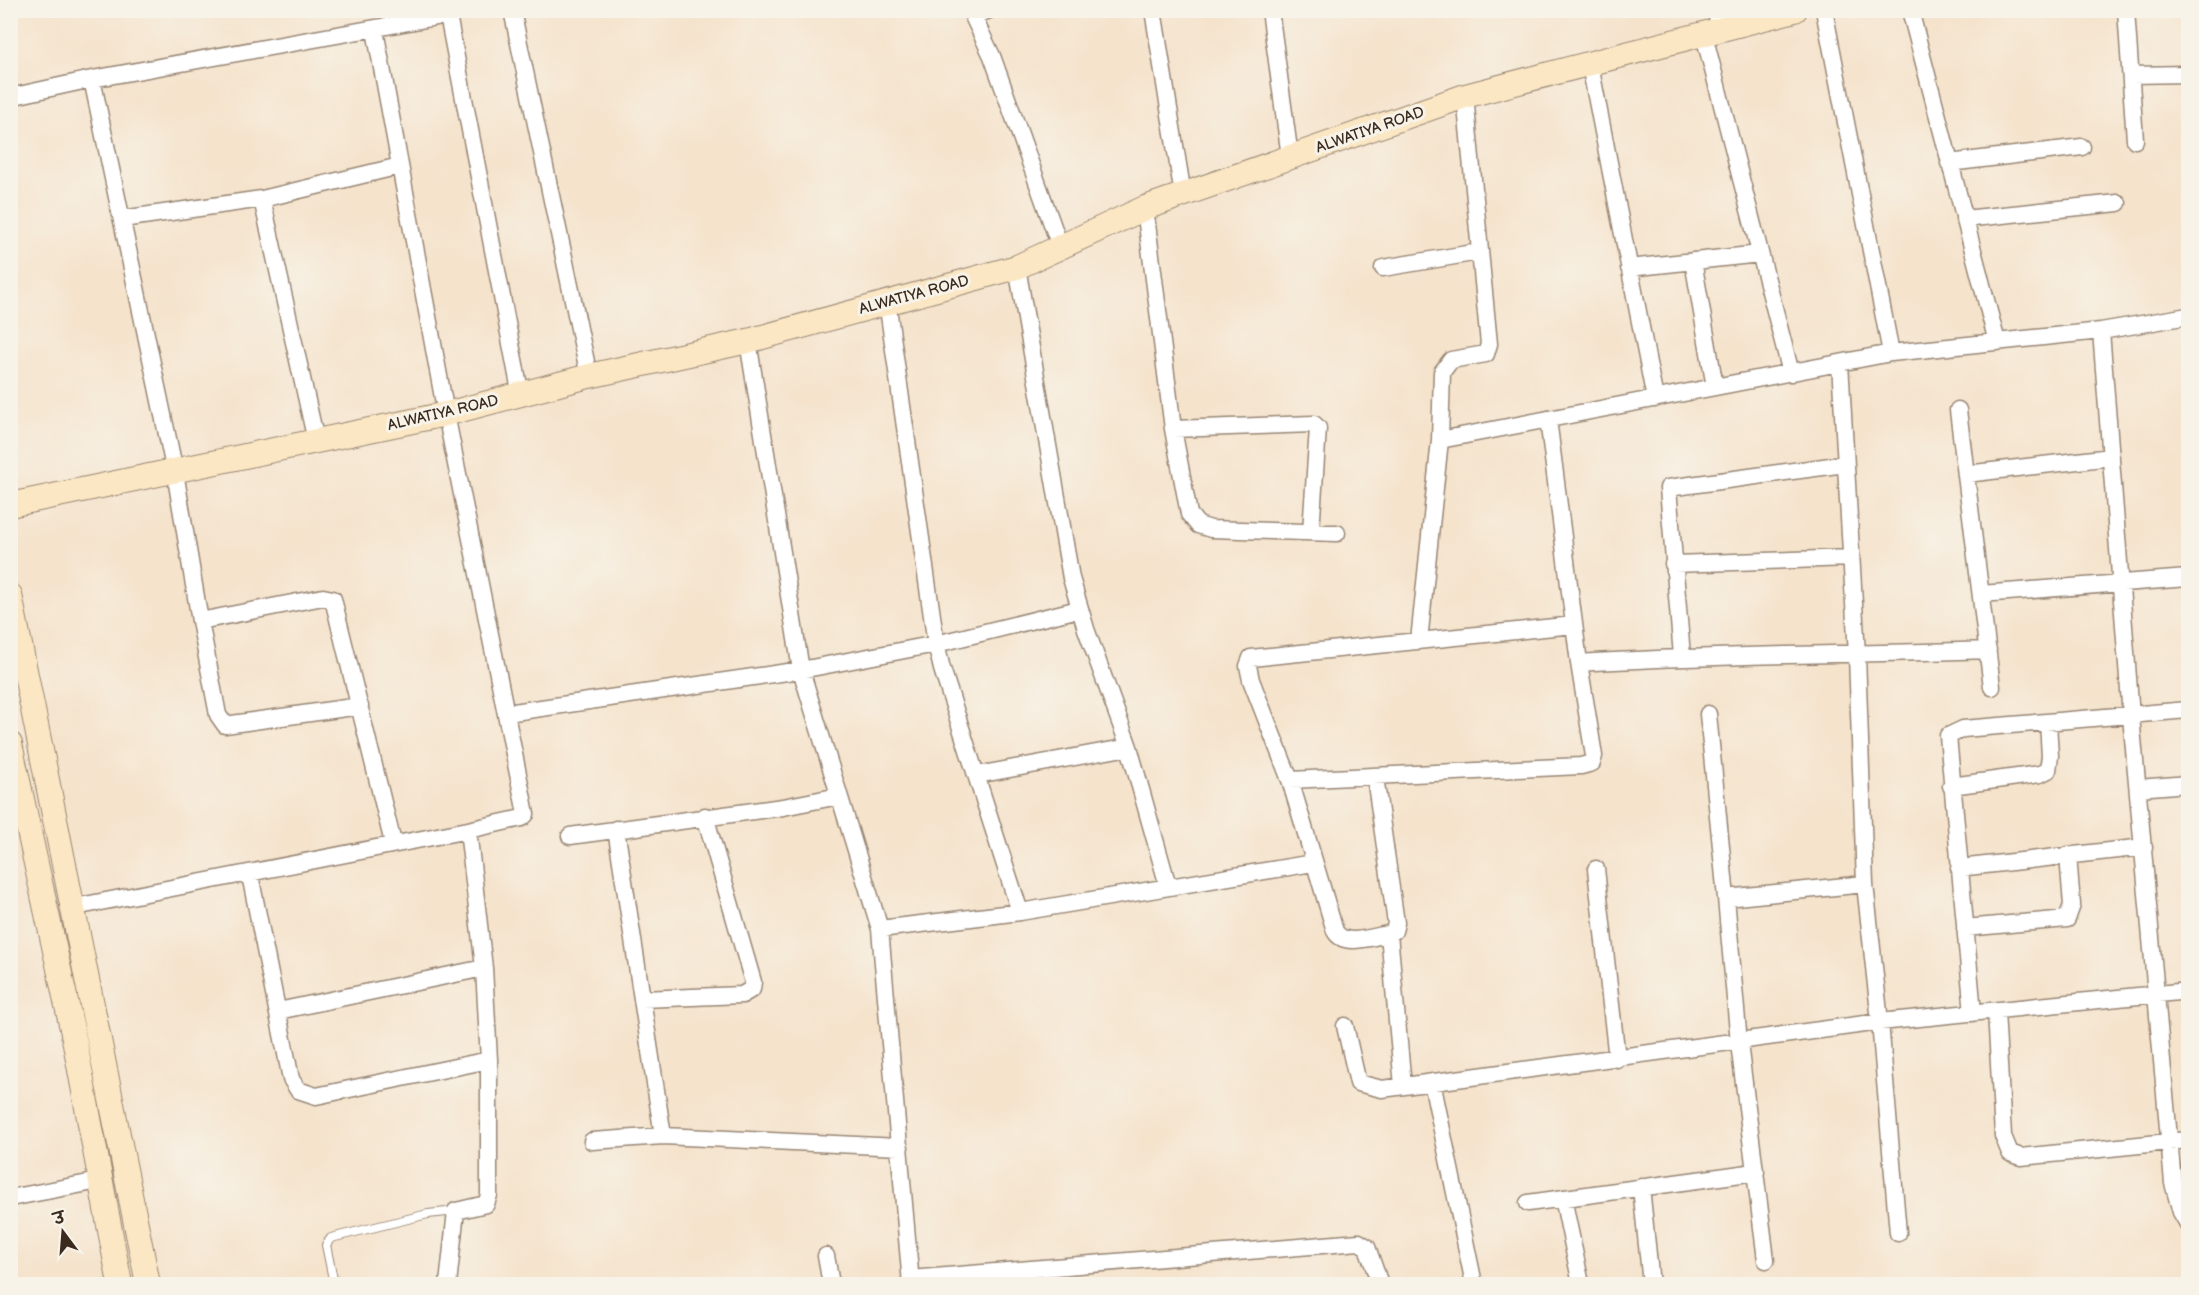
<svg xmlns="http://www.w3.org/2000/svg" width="2199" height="1295" viewBox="0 0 2199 1295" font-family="'Balsamiq Sans','Playpen Sans Deva',sans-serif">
  <rect width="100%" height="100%" fill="#f7f3e8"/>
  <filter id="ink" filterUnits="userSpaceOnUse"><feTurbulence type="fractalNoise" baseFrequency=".0167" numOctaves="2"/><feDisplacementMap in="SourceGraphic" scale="12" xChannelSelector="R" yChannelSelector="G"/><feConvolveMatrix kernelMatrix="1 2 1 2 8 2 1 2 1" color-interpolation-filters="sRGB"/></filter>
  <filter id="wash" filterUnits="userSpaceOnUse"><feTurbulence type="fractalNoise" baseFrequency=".008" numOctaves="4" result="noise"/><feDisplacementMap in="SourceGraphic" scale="24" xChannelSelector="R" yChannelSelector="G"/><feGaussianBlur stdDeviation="1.35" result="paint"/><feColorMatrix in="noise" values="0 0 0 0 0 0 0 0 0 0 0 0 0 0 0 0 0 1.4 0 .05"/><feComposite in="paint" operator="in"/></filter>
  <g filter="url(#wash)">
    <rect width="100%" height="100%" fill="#f5e3cc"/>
  </g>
  <g filter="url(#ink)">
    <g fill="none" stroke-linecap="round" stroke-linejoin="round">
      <g stroke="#988675" stroke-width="10">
        <path id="lane" d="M334 1284 326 1245 331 1238 428 1214 456 1211"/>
      </g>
      <g stroke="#988675" stroke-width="19">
        <path id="street" d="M447 10 521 396
          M512 10 589 376
          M970 10 992 56 1061 249
          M1153 10 1183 195
          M1270 10 1290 157
          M1717 10 1718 30
          M1824 10 1891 353
          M1910 10 1997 342
          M2126 10 2135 140
          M973 16 989 10
          M1704 35 1791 373
          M1590 65 1655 399
          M2131 75 2188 74
          M92 79 175 472 200 621 323 597 333 599 393 843
          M10 97 92 79 448 15
          M1949 163 2082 147
          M262 199 316 441
          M1145 208 1173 429 1189 514 1198 525 1211 529 1337 533
          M122 219 262 199 400 166
          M1964 219 2118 203
          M1693 261 1715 387
          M1017 267 1071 578 1086 629 1129 747 1168 886
          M1383 268 1479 252
          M1629 268 1760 254
          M887 301 936 644 942 669 1020 912
          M2101 331 2131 716 2173 1183 2181 1212 2188 1224
          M748 341 801 670 880 929 911 1284
          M1840 363 1857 655 1865 884 1880 1022 1898 1233
          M1958 410 1992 687
          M1173 429 1314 424 1318 428 1311 532
          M1440 440 1891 353 2101 331 2188 316
          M1966 474 2111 457
          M1673 564 1851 558
          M1981 594 2188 578
          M200 621 218 715 225 725 360 706
          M1419 641 1440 440 1442 372 1451 360 1486 354 1489 344 1465 96
          M1682 656 1668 488 1845 464
          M1579 663C1715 654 1851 655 1988 650
          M507 713 801 670 936 644 1079 609
          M1708 714 1726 898
          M977 775 1129 747
          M1375 777 1396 923 1394 931 1389 934C1373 936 1344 948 1335 931L1290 780 1251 680 1248 666 1251 658 1574 625
          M1290 780 1581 766 1592 763 1594 756 1579 663 1548 419
          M1951 786 2040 774 2048 770 2050 756 2048 722
          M2138 788 2188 784
          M616 829 663 1136
          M570 836 783 807 839 796
          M1959 868 2144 847
          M1596 869 1617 1059
          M250 875 291 1079 298 1090 316 1096 489 1060
          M75 907 468 830 522 818 526 814 446 414 375 30
          M1965 928 2067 919 2072 905 2068 855
          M880 929 1020 912 1313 863
          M1389 934 1403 1086
          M642 999 742 995 752 989 753 982 705 816
          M278 1011 484 968
          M1996 1011 2003 1136 2010 1153 2021 1157 2188 1140
          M1973 1013 1948 736 1963 729 2188 710
          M1345 1026 1358 1083 1382 1089 1880 1022 2188 991
          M1432 1082 1474 1284
          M592 1141 663 1136 900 1147
          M1641 1187 1651 1284
          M10 1198 99 1181
          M1563 1198 1581 1284
          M1528 1203 1756 1172
          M826 1256 831 1284
          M1766 1260 1739 1043 1726 898 1865 884
          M910 1279 1359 1242 1367 1247 1380 1284
          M448 1284 456 1211 486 1204 489 1195V1060L484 968 468 830"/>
      </g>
      <g stroke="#988675" stroke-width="26">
        <path id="secondary" d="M10 505 446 414 589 376 748 341 1017 267 1145 208 1465 96 1795 10
          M10 595 148 1284
          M10 744 74 1038 120 1284"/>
      </g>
      <use href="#lane" stroke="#fff" stroke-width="8"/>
      <use href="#street" stroke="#fff" stroke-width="16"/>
      <use href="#secondary" stroke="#fbe7c3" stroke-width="24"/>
    </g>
  </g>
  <g text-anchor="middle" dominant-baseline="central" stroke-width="6" stroke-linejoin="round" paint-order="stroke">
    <g font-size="15" fill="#3b2a1e" stroke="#f7f3e8">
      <text transform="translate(1370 130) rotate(-19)">ALWATIYA ROAD</text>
      <text transform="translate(914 295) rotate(-15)">ALWATIYA ROAD</text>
      <text transform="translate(443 413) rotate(-13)">ALWATIYA ROAD</text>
    </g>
  </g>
  <rect width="2199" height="1295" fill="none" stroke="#f7f3e8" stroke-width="36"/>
  <g transform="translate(63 1232) rotate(344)" stroke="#f7f3e8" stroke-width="4.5" paint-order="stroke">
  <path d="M0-4.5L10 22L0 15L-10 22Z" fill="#3b2a1e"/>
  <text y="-9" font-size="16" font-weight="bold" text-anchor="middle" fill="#3b2a1e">उ</text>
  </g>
</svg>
